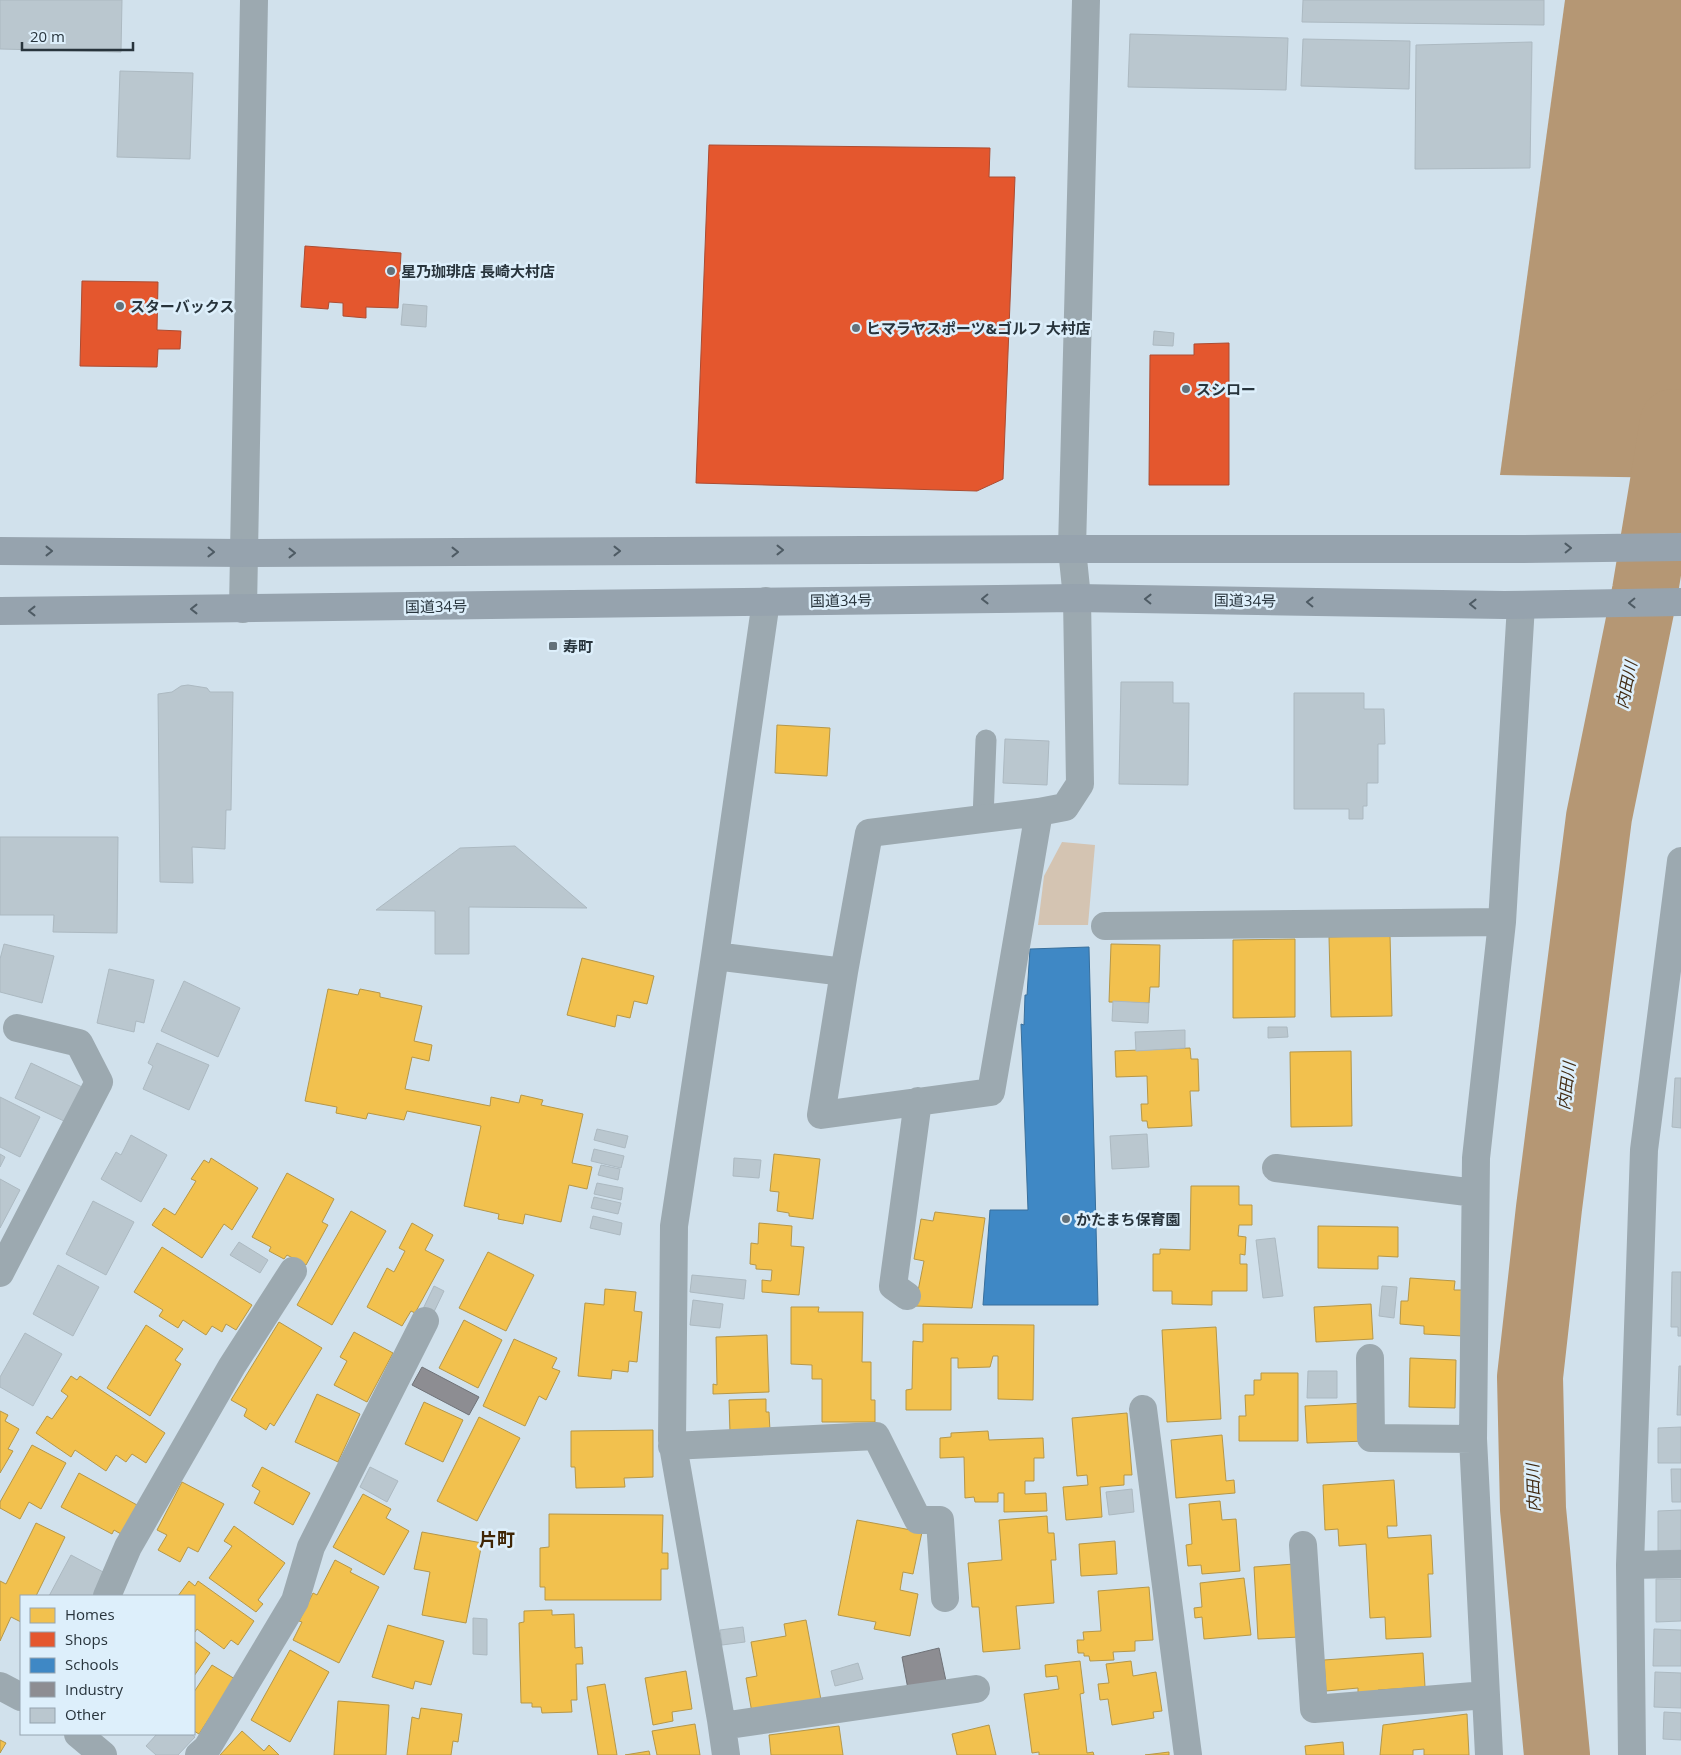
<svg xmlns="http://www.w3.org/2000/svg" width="1681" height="1755" viewBox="0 0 1681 1755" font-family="'Open Sans','Noto Sans JP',sans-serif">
  <rect width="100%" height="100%" fill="#d1e1ec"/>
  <path fill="#d4c4b2" d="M1062 842 1095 845 1088 925H1038L1044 876Z"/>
  <path fill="#b59774" d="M1565 0H1681V478L1500 475Z"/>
  <path fill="#f2c14e" stroke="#b59749" d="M777 725 830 728 827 776 775 773Z
    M1390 935 1392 1016 1331 1017 1329 937Z
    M1295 939V1017L1233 1018V940Z
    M1111 944 1160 945 1159 987H1150L1149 1003 1109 1002Z
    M582 958 654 976 647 1004 634 1001 630 1018 617 1015 615 1027 567 1015Z
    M328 989 358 995 360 989 380 993V997L422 1006 414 1041 432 1045 429 1061 412 1057 405 1089 490 1106 491 1097 519 1103 521 1095 543 1100 541 1105 583 1114 572 1163 592 1167 587 1189 569 1185 561 1222 525 1214 523 1224 498 1219 499 1214 464 1206 481 1126 407 1111 404 1120 368 1113 366 1119 336 1113 337 1107 305 1101Z
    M1190 1048 1191 1059H1198L1199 1091H1190L1192 1126 1148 1128 1147 1121H1142L1141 1104H1148L1147 1076 1116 1077 1115 1051Z
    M1351 1051 1352 1126 1291 1127 1290 1052Z
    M774 1154 820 1159 813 1219 789 1216V1213L777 1211 779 1192 770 1191Z
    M211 1158 258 1188 232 1230 224 1224 202 1258 152 1225 164 1208 175 1215 196 1181 191 1179 204 1160 209 1163Z
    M287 1173 334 1199 322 1222 328 1225 306 1265 287 1255 284 1259 269 1251 271 1247 252 1237Z
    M1191 1186H1239V1205H1252V1225H1239L1238 1236 1246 1237 1245 1255 1240 1254V1264H1247V1291H1212V1305L1172 1304V1291H1153V1254H1160V1249L1190 1250Z
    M351 1211 386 1231 332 1325 297 1305Z
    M935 1212 985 1218 972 1308 915 1306 924 1261 914 1259 921 1219 933 1221Z
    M412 1223 433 1235 425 1250 444 1260 415 1313 411 1311 402 1326 367 1307 387 1268 394 1272 405 1251 399 1248Z
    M759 1223 792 1226 791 1246 804 1247 799 1295 762 1292V1280L771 1281 772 1270 756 1269V1265L750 1264 751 1243 758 1244Z
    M1318 1226 1398 1227V1257L1378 1256V1269L1318 1268Z
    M162 1247 252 1305 236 1330 226 1324 222 1332 212 1326 206 1335 183 1320 178 1328 159 1316 163 1310 134 1292Z
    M488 1252 534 1275 506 1331 459 1308Z
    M1410 1278 1455 1281 1454 1290H1466L1463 1336 1424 1334V1326L1400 1324 1401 1301H1408Z
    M605 1289 636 1292 634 1311 642 1312 637 1362 629 1361 628 1372 612 1370 611 1379 578 1376 585 1303 604 1305Z
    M1371 1304 1373 1339 1316 1342 1314 1307Z
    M791 1307H819L818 1312H863L862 1362H871V1400H875V1422H822V1379H812V1365L791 1364Z
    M464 1320 502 1340 478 1388 439 1368Z
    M279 1322 322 1348 274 1426 270 1423 266 1430 244 1416 247 1409 231 1400Z
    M923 1324 1034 1325 1033 1400 998 1399V1356H993L990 1367 958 1368V1358H951V1410H906V1390L912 1389 913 1341 923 1342Z
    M146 1325 183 1349 175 1360 181 1364 150 1416 107 1388Z
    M1216 1327 1221 1419 1167 1422 1162 1330Z
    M354 1332 393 1353 367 1402 334 1385 347 1361 340 1357Z
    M767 1335 769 1392 713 1394V1384L717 1385 716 1337Z
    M514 1339 557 1358 552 1368 560 1371 546 1400 539 1396 525 1426 483 1406Z
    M1410 1358 1456 1360 1455 1408 1409 1407Z
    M1261 1373H1298V1441H1239V1416H1246L1245 1395H1254V1380H1261Z
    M71 1376 77 1380 80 1376 165 1433 146 1463 132 1454 126 1462 116 1455 106 1471 75 1450 71 1457 36 1433 47 1416 52 1419 68 1396 61 1391Z
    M317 1394 360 1414 338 1462 295 1442Z
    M766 1399V1412H769L770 1431 730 1432 729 1400Z
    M424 1402 463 1420 443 1462 405 1444Z
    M1366 1403 1367 1441 1307 1443 1305 1406Z
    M0 1411 8 1415 5 1421 19 1429 8 1449 13 1451 0 1473Z
    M1127 1413 1132 1475H1124V1485L1100 1487 1102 1517 1066 1520 1063 1487 1088 1485 1087 1475 1077 1476 1072 1418Z
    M479 1417 520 1438 477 1521 437 1501Z
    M653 1430V1477L624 1478 625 1487 576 1488 575 1467H571V1431Z
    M988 1431 989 1440 1043 1438 1044 1458H1034V1481H1025V1494L1046 1493 1047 1511 1004 1512V1493H998V1502H975L974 1497 965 1498 964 1457 940 1458V1438L951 1437V1433Z
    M1222 1435 1226 1481 1234 1480 1235 1493 1176 1498 1171 1440Z
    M32 1445 66 1463 41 1509 29 1502 20 1519 0 1508V1502Z
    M262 1467 310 1493 293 1525 254 1503 260 1491 252 1486Z
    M79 1473 137 1505 121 1534 114 1530 112 1534 61 1507Z
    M1394 1480 1397 1526H1387L1388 1538 1431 1535 1433 1574H1428L1431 1637 1386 1639 1385 1617 1370 1618 1366 1544 1339 1546 1338 1529 1325 1530 1323 1485Z
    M182 1482 224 1504 198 1552 188 1547 180 1562 158 1550 167 1535 157 1530Z
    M363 1494 391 1509 386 1518 409 1531 384 1575 333 1547Z
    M1220 1501 1222 1520 1236 1519 1240 1571 1202 1574 1201 1565 1188 1566 1186 1545 1192 1544 1189 1504Z
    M549 1514 663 1515 662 1553H668V1569H661V1600H545V1587H540V1548L549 1547Z
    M1047 1516 1048 1533H1054L1056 1560H1051L1054 1603 1016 1606 1020 1649 983 1652 979 1607H972L968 1563 1002 1560 999 1520Z
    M857 1520 922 1532 913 1574 903 1572 900 1590 918 1594 910 1636 874 1629 876 1622 838 1615Z
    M36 1523 65 1537 36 1596H21V1622L11 1617 0 1641V1581L6 1584Z
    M234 1526 285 1563 258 1600 263 1604 256 1612 209 1578 232 1546 224 1541Z
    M422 1532 482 1543 466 1623 422 1615 430 1572 414 1569Z
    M1115 1541 1117 1574 1081 1576 1079 1544Z
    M335 1560 352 1569 350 1572 379 1587 339 1663 293 1640 302 1622 299 1621 313 1593 317 1595Z
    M1294 1564 1300 1637 1258 1639 1254 1567Z
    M1244 1578 1251 1635 1204 1639 1202 1617 1195 1618 1194 1608 1202 1607 1200 1583Z
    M189 1581 195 1586 198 1581 254 1621 238 1645 231 1640 224 1649 197 1629 195 1632 194 1631V1596H178Z
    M1149 1587 1153 1640 1135 1641V1651L1113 1652 1114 1660 1090 1661 1089 1656H1084V1653H1078L1077 1640H1084L1083 1632 1101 1631 1098 1591Z
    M552 1610V1615L574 1614 575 1648 582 1647 583 1664H576L577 1700H571L572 1712 542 1713 541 1707H532V1703H521L519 1623 524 1622V1611Z
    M806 1620 821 1700 752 1713 746 1678 757 1676 751 1642 786 1636 784 1624Z
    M388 1625 444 1641 431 1685 415 1681 413 1689 372 1677Z
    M194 1641 210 1653 194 1676Z
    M290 1650 329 1672 290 1742 251 1720Z
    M1423 1653 1425 1687 1378 1690V1695L1358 1697V1688L1326 1691 1324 1660Z
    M1080 1661 1084 1693 1080 1694 1087 1753 1093 1752 1094 1755H1039V1752L1032 1753 1024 1694 1059 1689 1057 1676 1046 1677 1045 1665Z
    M1131 1661 1133 1676 1156 1672 1162 1711 1153 1712 1154 1718 1112 1725 1108 1699 1100 1700 1098 1684 1109 1683 1106 1664Z
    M212 1665 235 1679 199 1734 194 1731V1692Z
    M686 1671 692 1709 672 1712 673 1721 653 1725 645 1678Z
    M605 1684 617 1755H598L587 1687Z
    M338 1701 389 1705 386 1755H334Z
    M421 1708 462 1714 458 1742 453 1741 451 1755H407L412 1717 419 1719Z
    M1467 1714 1469 1755H1424V1749L1413 1750V1755H1380L1383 1725Z
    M695 1724 700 1755H657L652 1731Z
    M989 1725 996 1755H957L952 1734Z
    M839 1726 843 1755H771L769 1735Z
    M242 1731 264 1751 269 1745 279 1755H220Z
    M0 1740 6 1743 0 1753Z
    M1343 1742 1344 1755H1306L1305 1746Z
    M649 1751 650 1755H625Z
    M1169 1752V1755H1145Z"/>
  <path fill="#e4572e" stroke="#ac4c32" d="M709 145 990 148 989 177H1015L1003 479 977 491 696 483Z
    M305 246 401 253 398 308 366 307V318L343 316V303L329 302 328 309 301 307Z
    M82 281 158 282 157 330 181 331 180 349H158L157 367 80 366Z
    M1229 343V485H1149L1150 355H1194V344Z"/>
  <path fill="#3f88c5" stroke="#386f9c" d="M1089 947 1098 1305H983L990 1210H1028L1021 1024 1024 1025 1025 995H1027L1030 949Z"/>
  <path fill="#8d8d92" stroke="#6f7278" d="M422 1367 479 1397 469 1415 412 1385Z
    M939 1648 946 1681 908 1689 902 1657Z"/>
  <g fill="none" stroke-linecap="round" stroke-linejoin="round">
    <path stroke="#b59774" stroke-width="66" d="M1557 1755 1533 1509 1530 1377 1549 1208 1599 817 1645 591 1673 422"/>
  </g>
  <path fill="#bac7cf" stroke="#acb9c1" d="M0 0H122L121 52 0 49Z
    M1303 0H1544V25L1302 22Z
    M1130 34 1288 38 1286 90 1128 87Z
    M1303 39 1410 41 1409 89 1301 86Z
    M1532 42 1530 168 1415 169 1416 45Z
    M120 71 193 73 190 159 117 157Z
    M403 304 427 306 426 327 401 325Z
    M1154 331 1174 333 1173 346 1153 345Z
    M1121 682H1173V703H1189L1188 785 1119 784Z
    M188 685 207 688 210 692H233L231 810H226L225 849 192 847 193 883 160 882 158 694 172 692 181 686Z
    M1294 693H1364V709H1384L1385 744H1378V783H1367V806H1363V819H1349V809H1294Z
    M1005 739 1049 741 1047 785 1003 783Z
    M0 837H118L117 933 53 932 54 915H0Z
    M515 846 587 908 469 907V954H435V911L376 910 460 848Z
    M4 944 54 956 42 1003 0 992V959Z
    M109 969 154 980 144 1023 136 1021 134 1032 97 1023Z
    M184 981 240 1008 218 1057 161 1031Z
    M1113 1001 1149 1003 1148 1023 1112 1021Z
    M1268 1027H1287L1288 1037 1268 1038Z
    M1185 1030V1048L1136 1051 1135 1032Z
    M157 1043 209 1065 189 1110 143 1089 153 1066 148 1063Z
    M31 1063 82 1087 66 1122 15 1098Z
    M1675 1078H1681V1128L1672 1127Z
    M0 1097 40 1117 20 1157 0 1147Z
    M597 1129 628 1136 625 1148 594 1140Z
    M1147 1134 1149 1167 1112 1169 1110 1136Z
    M131 1135 167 1155 141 1202 101 1179 116 1152 121 1155Z
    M594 1149 624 1156 621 1168 591 1161Z
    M0 1154 5 1157 0 1167Z
    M734 1158 761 1160 759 1178 733 1176Z
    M601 1165 620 1169 618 1180 598 1175Z
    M0 1179 20 1190 0 1228Z
    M597 1183 623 1188 621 1200 594 1194Z
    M594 1197 621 1203 618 1214 591 1208Z
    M93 1201 134 1222 106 1275 66 1254Z
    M593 1216 622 1223 620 1235 590 1228Z
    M1275 1238 1283 1296 1263 1298 1256 1240Z
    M239 1242 268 1260 260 1273 230 1255Z
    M58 1265 99 1287 73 1336 33 1314Z
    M1672 1272H1681V1336H1678V1327H1671Z
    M692 1275 746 1280 744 1299 690 1292Z
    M434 1286 444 1291 431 1318 421 1313Z
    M1382 1286 1397 1287 1394 1318 1379 1316Z
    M693 1300 723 1304 720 1328 690 1325Z
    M25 1333 62 1354 33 1406 0 1387V1377Z
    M1679 1366H1681V1415H1677Z
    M1308 1371H1337V1398H1307Z
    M1681 1427V1463H1658V1428Z
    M370 1467 398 1481 387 1502 360 1487Z
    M1671 1469H1681V1502H1672Z
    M1132 1489 1134 1512 1109 1515 1106 1492Z
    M1681 1510V1550L1658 1551V1511Z
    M71 1555 105 1573 93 1596H49Z
    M1656 1579H1681V1621L1656 1622Z
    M473 1618 487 1619V1655L473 1654Z
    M743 1627 745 1642 722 1645 720 1630Z
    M1654 1629 1681 1630V1666H1653Z
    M858 1663 863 1679 835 1686 831 1671Z
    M1655 1672 1681 1673V1708L1654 1707Z
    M1664 1712 1681 1713V1740L1663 1739Z
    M157 1734H191L195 1737 178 1755H156L146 1746Z"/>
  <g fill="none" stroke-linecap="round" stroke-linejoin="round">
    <path stroke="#9ca9b0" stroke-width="21" d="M983 819 986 740"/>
    <path stroke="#9ca9b0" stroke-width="28" d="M1039 812 991 1092 821 1115 844 972 869 833 1039 812 1065 807 1080 784 1077 598
      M1105 926 1502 922
      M715 956 844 972
      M1276 1168 1475 1193
      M0 1273 99 1082 79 1043 17 1028
      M907 1296 893 1286 918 1101
      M1370 1358 1371 1438 1473 1439
      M1143 1409 1188 1755
      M672 1446 876 1436 918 1520H940L945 1598
      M1303 1545 1314 1709 1486 1695
      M1630 1565 1681 1564
      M107 1596 128 1547 232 1366 293 1271
      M0 1686 21 1697
      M722 1726 976 1689
      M78 1734 103 1755
      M199 1755 207 1748 295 1601 311 1547 425 1321
      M726 1755 721 1720 672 1440 674 1226 715 956 766 601
      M1489 1755 1473 1439 1476 1158 1502 922 1521 605
      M1632 1755 1630 1565 1644 1150 1681 861"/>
    <path stroke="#9ca9b0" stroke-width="28" d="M1077 598 1072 549 1086 0
      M243 609 254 0"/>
    <path stroke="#96a3ae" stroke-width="28" d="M0 551 244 553 1072 549H1519L1681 547
      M0 611 1077 598 1504 605 1681 602"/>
  </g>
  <defs><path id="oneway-chevron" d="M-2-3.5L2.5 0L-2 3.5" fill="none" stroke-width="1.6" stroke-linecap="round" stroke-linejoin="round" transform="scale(1.25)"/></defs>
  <g stroke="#4e5b64">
    <use href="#oneway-chevron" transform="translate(1568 548) rotate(-1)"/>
    <use href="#oneway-chevron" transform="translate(780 550)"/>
    <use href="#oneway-chevron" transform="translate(49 551)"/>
    <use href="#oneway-chevron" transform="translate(617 551)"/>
    <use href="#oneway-chevron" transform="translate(211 552) rotate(1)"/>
    <use href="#oneway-chevron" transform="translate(455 552)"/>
    <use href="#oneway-chevron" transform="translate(292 553)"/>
    <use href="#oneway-chevron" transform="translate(985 599) rotate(179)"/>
    <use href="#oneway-chevron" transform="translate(1148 599) rotate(-179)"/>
    <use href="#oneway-chevron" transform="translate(1310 602) rotate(-179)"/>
    <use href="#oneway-chevron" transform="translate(1632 603) rotate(179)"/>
    <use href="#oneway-chevron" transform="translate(1473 604) rotate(-179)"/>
    <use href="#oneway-chevron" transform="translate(194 609) rotate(180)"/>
    <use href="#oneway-chevron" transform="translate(32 611) rotate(180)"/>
  </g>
  <g fill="#63717a" stroke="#ddeffb" stroke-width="2">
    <circle cx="391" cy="271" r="5"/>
    <circle cx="120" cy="306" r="5"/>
    <circle cx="856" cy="328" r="5"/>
    <circle cx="1186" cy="389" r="5"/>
    <rect x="548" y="641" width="10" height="10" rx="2.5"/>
    <circle cx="1066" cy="1219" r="5"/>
  </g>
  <g text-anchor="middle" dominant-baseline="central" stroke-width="5" stroke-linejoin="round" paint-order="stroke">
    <g font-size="15" font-weight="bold" fill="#28343c" stroke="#ddeffb" text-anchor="start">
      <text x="401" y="271">星乃珈琲店 長崎大村店</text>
      <text x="130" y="306">スターバックス</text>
      <text x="866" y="328">ヒマラヤスポーツ&amp;ゴルフ 大村店</text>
      <text x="1196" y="389">スシロー</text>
      <text x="563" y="646">寿町</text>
      <text x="1076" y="1219">かたまち保育園</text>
    </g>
    <g font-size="15" fill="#28343c" stroke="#ddeffb">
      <text transform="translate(841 600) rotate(-1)">国道34号</text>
      <text transform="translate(1245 600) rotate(1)">国道34号</text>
      <text transform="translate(436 606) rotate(-1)">国道34号</text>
    </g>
    <g font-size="16" font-style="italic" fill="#422c14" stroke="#ddeffb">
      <text transform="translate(1626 685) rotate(-78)">内田川</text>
      <text transform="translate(1566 1086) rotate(-83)">内田川</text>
      <text transform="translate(1533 1488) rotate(-92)">内田川</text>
    </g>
    <g font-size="18" font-weight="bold" fill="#402605" stroke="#ddeffb">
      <text x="497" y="1539">片町</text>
    </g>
  </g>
  <rect x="20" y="1595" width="175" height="140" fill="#ddeffb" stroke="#95a4af"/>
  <rect x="30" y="1608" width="25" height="15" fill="#f2c14e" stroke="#95a4af"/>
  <text x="65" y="1620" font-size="15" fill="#28343c">Homes</text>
  <rect x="30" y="1632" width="25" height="15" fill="#e4572e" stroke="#95a4af"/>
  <text x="65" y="1645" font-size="15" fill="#28343c">Shops</text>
  <rect x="30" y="1658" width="25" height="15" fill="#3f88c5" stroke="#95a4af"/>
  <text x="65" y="1670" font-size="15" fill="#28343c">Schools</text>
  <rect x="30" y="1682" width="25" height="15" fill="#8d8d92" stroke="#95a4af"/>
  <text x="65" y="1695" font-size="15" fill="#28343c">Industry</text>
  <rect x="30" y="1708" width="25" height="15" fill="#bac7cf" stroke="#95a4af"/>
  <text x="65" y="1720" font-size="15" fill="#28343c">Other</text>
  <path d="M22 42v8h111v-8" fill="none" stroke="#28343c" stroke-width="2.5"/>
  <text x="30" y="42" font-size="15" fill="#28343c" stroke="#ddeffb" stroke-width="4" paint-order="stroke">20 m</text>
</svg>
